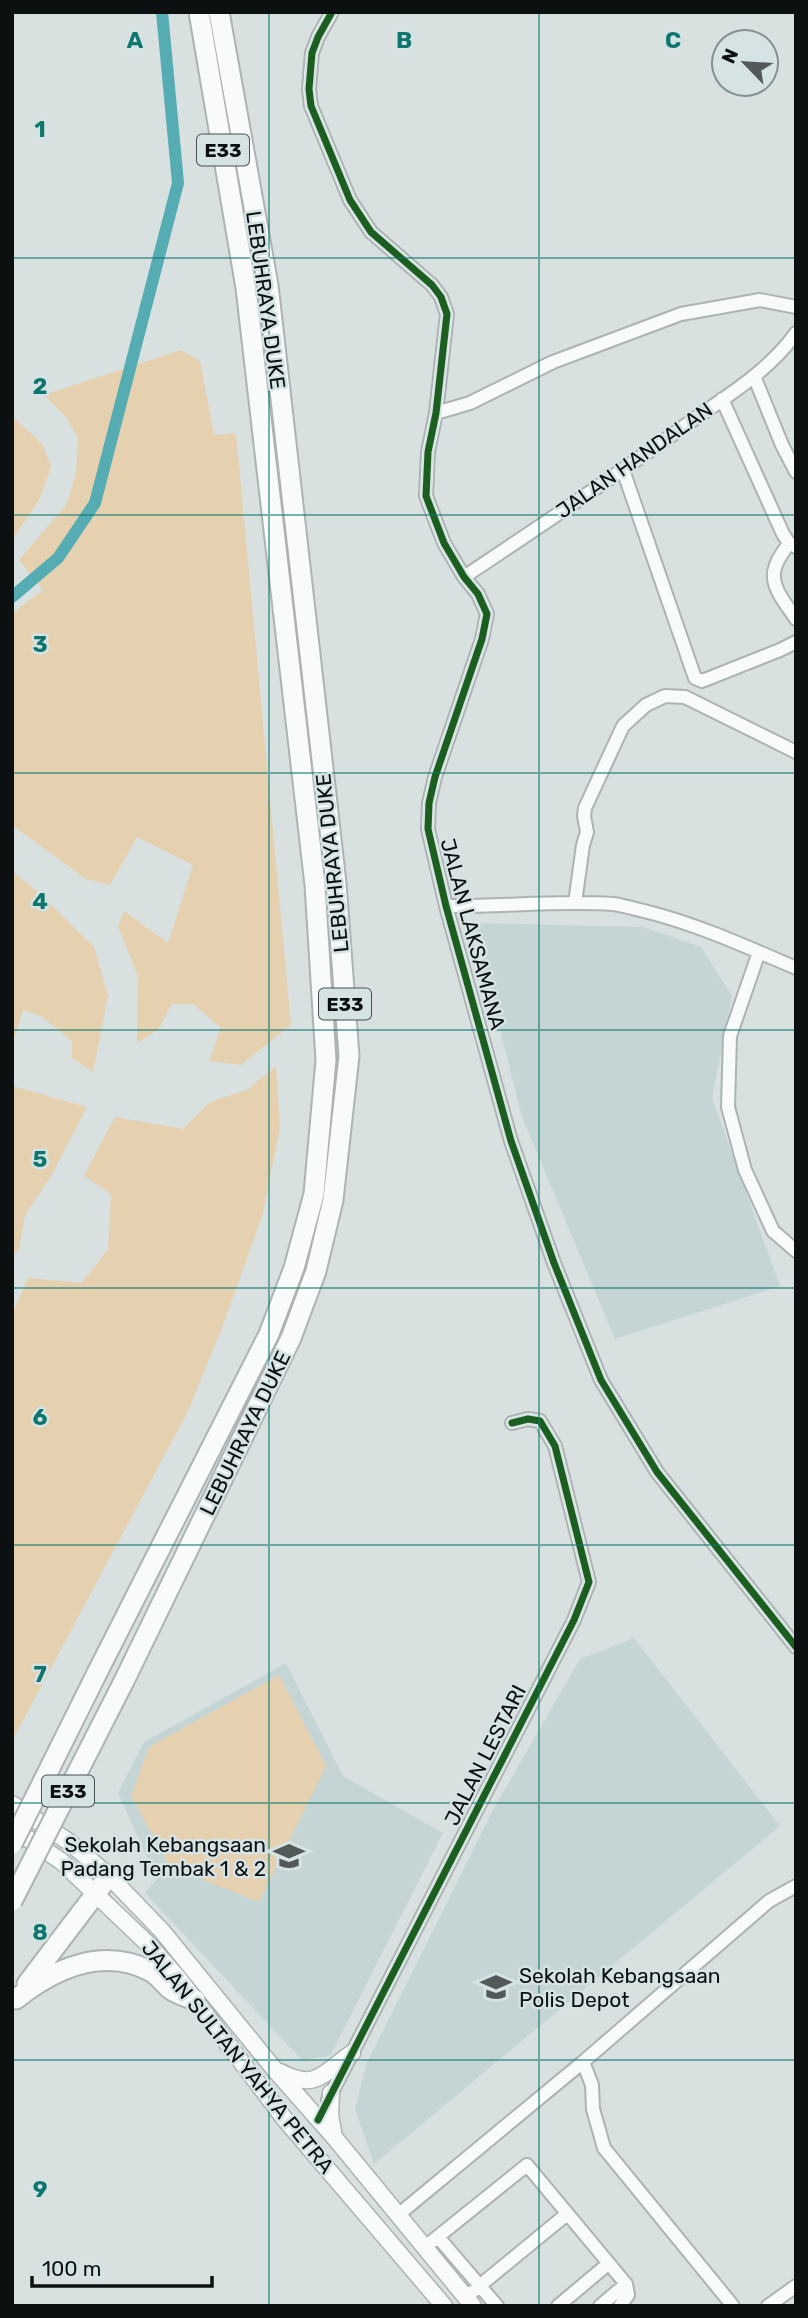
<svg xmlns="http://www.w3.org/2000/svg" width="808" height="2318" viewBox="0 0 808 2318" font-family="Rubik,sans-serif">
  <rect width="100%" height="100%" fill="#d8e0e0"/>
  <path fill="#c5d5d6" d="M473 923 643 927 701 947 732 996 712 1098 780 1286 615 1339 522 1117Z
    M634 1638 780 1826 374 2164 355 2109 366 2065 494 1808 580 1659Z
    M286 1663 343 1776 443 1833 330 2056 302 2060 145 1893 157 1879 118 1793 144 1742Z"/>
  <path fill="#e5d1b0" d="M181 350 200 361 214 435 236 433 291 1025 241 1065 209 1061 221 1028 193 1004H172L158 1030 137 1043 138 976 118 926 124 911 168 943 193 865 137 837 110 885 86 879 12 825V613L43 590 19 560 66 505 76 474 78 439 67 418 44 395Z
    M12 416 43 445 51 467 39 500 12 540Z
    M12 871 37 891 94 947 108 996 93 1072 72 1058V1041L41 1016 23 1010 12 1046Z
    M276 1066 280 1127 263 1213 222 1328 188 1411 12 1741V1314L28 1278 81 1283 108 1250 111 1194 84 1176 115 1117 183 1129 210 1102 247 1090Z
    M12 1086 87 1107 51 1176 25 1215 19 1249 12 1257Z
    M279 1675 326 1766 259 1902 170 1867 131 1796 149 1747Z"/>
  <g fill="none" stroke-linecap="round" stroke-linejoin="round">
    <path stroke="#55acb2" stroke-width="12" d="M12 597 58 558 95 503 178 183 162 12"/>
    <g stroke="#adb3b3" stroke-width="16">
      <path id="minor" d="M332 12 318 37 312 53 309 89 311 106 350 200 371 232 432 285 441 297 447 314 436 413 428 452 426 496 444 543 464 577 478 594 487 614 482 639 435 777 429 803 428 829 446 906 511 1141 554 1263 601 1380 657 1472 796 1647
        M754 376 782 445 796 472
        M722 399 783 534 789 543 796 547
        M436 413 470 403 553 362 681 314 760 300 796 307
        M623 470 695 678 702 681 780 650 796 642
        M789 543C784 551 777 559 775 568 769 586 787 605 796 619
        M464 577C540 526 616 476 690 422 727 396 769 371 796 333
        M575 903 583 845 587 832 584 816 585 808 623 726 646 705 665 696 685 697 796 752
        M446 906C501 907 557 900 613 904 623 905 634 909 644 911 697 924 747 947 796 968
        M759 952 730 1036 728 1107 745 1170 773 1231 796 1251
        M583 2062 592 2085 593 2109 604 2148 733 2306
        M328 2100 574 1620 589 1582 555 1446 540 1421 528 1419 512 1423
        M398 2215 583 2062 769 1901 796 1886
        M438 2237 497 2306
        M425 2247 527 2165 626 2284 628 2295 620 2306
        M466 2297 567 2214
        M558 2306 608 2264
        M600 2306 626 2284
        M768 2306 796 2286"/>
    </g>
    <g stroke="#adb3b3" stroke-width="19">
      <path id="major" d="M12 1804 69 1842 109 1876 162 1931 275 2070 334 2137 473 2306
        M12 1828 61 1861 149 1945 179 1979 283 2117 444 2306
        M280 2072C316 2091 322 2074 352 2053
        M331 2093 330 2115 334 2137"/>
    </g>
    <g stroke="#adb3b3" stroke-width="23">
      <path id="highway" d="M98 1671 269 1334 294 1268 314 1194 326 1060 315 885 246 288 199 12
        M124 1681 291 1338 316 1271 333 1200 349 1056 336 883 268 285 219 12
        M27 1984 109 1876
        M16 1999C55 1968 103 1947 150 1971 159 1976 163 1983 170 1989 176 1994 187 1997 195 2000"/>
    </g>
    <use href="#minor" stroke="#f9fafa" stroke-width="12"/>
    <use href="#major" stroke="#f9fafa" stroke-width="16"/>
    <use href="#highway" stroke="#f9fafa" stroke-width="19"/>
    <g stroke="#adb3b3" stroke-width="23" stroke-linecap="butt">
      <path id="highway-bridge" d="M12 1844 98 1671
        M12 1901 124 1681"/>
    </g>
    <use href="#highway-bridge" stroke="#f9fafa" stroke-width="19"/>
    <g stroke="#d5e3e4" stroke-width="11">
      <path id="cycleway" d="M332 12 318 37 312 53 309 89 311 106 350 200 371 232 432 285 441 297 447 314 436 413 428 452 426 496 444 543 464 577 478 594 487 614 482 639 435 777 429 803 428 829 446 906 511 1141 554 1263 601 1380 657 1472 796 1647
        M318 2120 574 1620 589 1582 555 1446 540 1421 528 1419 512 1423"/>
    </g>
    <use href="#cycleway" stroke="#1b5e20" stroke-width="7"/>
  </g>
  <path fill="none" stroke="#0f766e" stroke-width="2" stroke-opacity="0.55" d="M269 12V2306M539 12V2306M12 258H796M12 515H796M12 773H796M12 1030H796M12 1288H796M12 1545H796M12 1803H796M12 2060H796"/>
  <defs>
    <g id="school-bare" transform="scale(2.415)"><path d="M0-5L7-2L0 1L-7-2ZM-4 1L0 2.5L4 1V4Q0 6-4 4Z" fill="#535959" stroke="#d5e3e4" stroke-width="2.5" paint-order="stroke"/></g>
  </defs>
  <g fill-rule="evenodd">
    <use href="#school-bare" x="289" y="1856"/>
    <use href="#school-bare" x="496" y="1987"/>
  </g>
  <g text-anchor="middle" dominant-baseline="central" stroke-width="5" stroke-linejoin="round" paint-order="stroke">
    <g fill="#d5e3e4" stroke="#484f50" stroke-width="2">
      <rect x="197" y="134.5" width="52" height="31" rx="5"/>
      <rect x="319" y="988.5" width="52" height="31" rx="5"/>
      <rect x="42" y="1775.5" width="52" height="31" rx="5"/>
    </g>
    <g font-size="19" font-weight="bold" fill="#0c1011">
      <text x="223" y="150">E33</text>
      <text x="345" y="1004">E33</text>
      <text x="68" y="1791">E33</text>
    </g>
    <g font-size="21" fill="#0c1011" stroke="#d5e3e4">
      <text transform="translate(266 300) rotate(82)">LEBUHRAYA DUKE</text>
      <text transform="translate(634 460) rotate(-35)">JALAN HANDALAN</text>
      <text transform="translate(332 863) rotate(-96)">LEBUHRAYA DUKE</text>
      <text transform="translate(473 934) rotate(75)">JALAN LAKSAMANA</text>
      <text transform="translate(245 1433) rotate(-64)">LEBUHRAYA DUKE</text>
      <text transform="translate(485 1755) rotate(-63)">JALAN LESTARI</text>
      <text transform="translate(238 2057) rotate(51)">JALAN SULTAN YAHYA PETRA</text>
    </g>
    <g font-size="21" fill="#0c1011" stroke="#d5e3e4" text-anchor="end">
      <text x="266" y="1844">Sekolah Kebangsaan<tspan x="266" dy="24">Padang Tembak 1 &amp; 2</tspan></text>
      <text x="519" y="1975" text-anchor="start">Sekolah Kebangsaan<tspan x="519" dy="24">Polis Depot</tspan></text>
    </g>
  </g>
  <g font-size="23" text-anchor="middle" font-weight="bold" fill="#0f766e" stroke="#d5e3e4" stroke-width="5" stroke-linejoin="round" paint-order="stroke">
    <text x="135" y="48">A</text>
    <text x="404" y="48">B</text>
    <text x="673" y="48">C</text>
    <text x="40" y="137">1</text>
    <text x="40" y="394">2</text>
    <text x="40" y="652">3</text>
    <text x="40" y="909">4</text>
    <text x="40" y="1167">5</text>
    <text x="40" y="1425">6</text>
    <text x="40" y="1682">7</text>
    <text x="40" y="1940">8</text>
    <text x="40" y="2197">9</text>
  </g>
  <rect width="808" height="2318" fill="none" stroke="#0c1011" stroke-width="28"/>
  <g transform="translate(745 63) rotate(295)"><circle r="33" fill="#d5e3e4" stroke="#858f90" stroke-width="2"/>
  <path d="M0-5L12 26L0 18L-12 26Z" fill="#535959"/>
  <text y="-10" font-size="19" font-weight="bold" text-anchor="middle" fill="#0c1011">N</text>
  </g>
  <path d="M32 2276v10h180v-10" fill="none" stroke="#0c1011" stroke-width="3.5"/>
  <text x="42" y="2276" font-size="21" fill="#0c1011" stroke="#d5e3e4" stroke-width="5" paint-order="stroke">100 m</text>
</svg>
